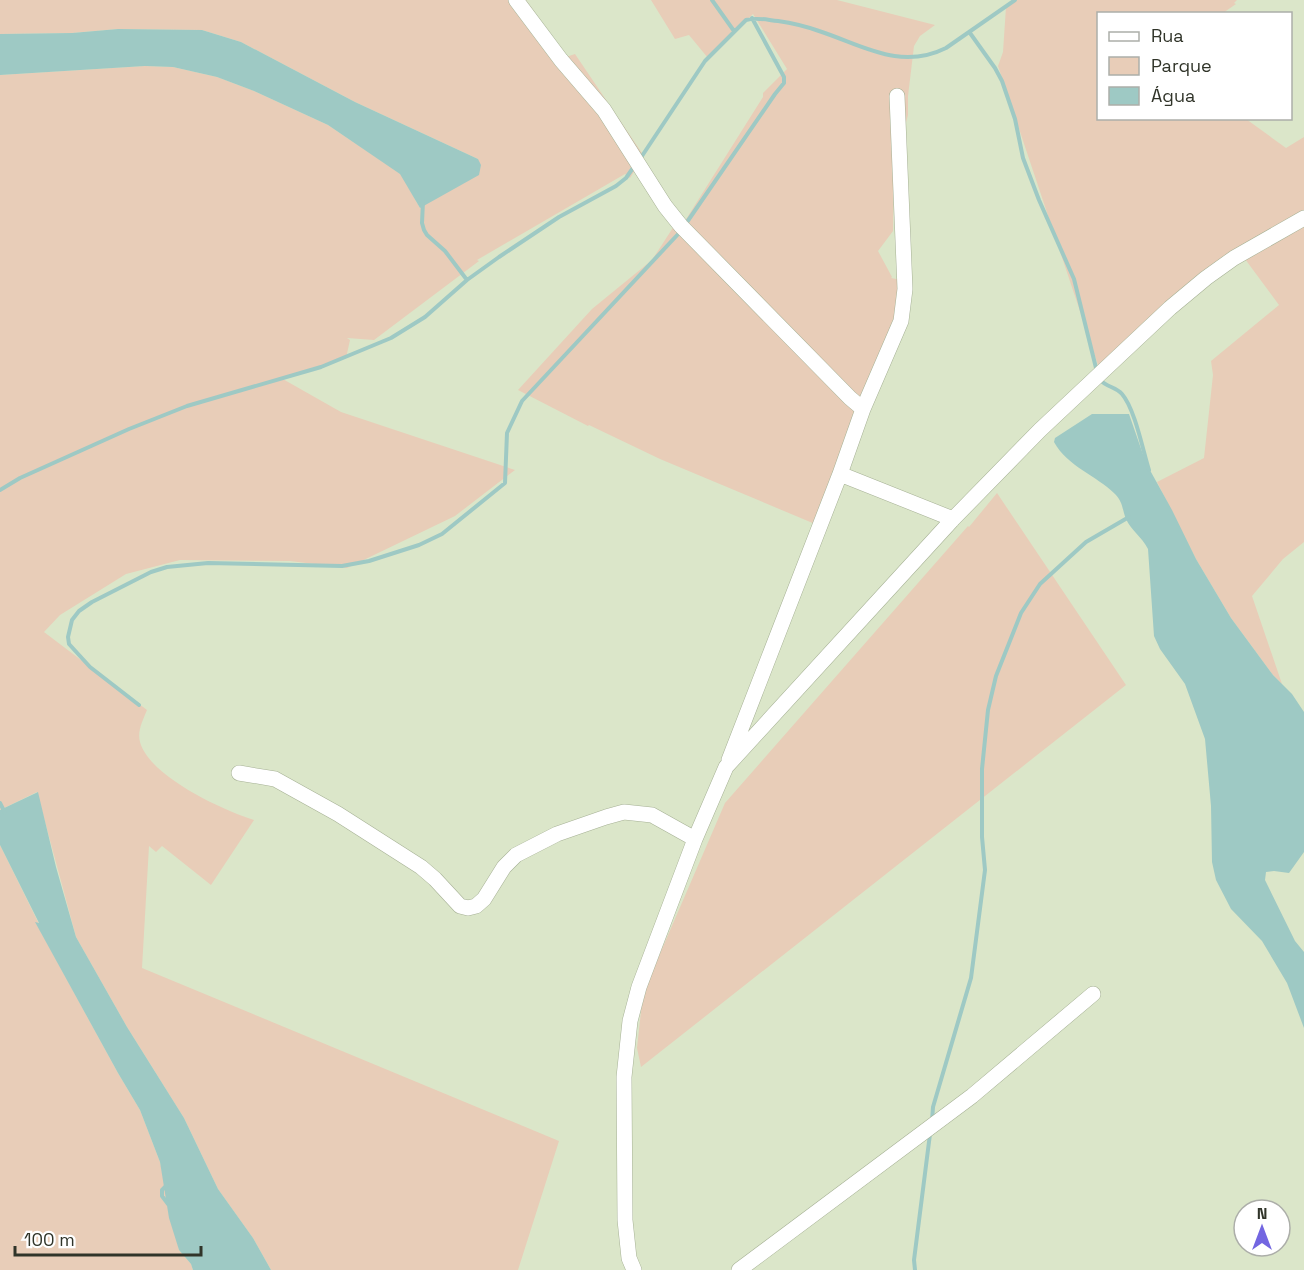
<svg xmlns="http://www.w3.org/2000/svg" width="1304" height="1270" viewBox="0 0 1304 1270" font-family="'Space Grotesk',sans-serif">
  <rect width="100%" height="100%" fill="#dbe6c9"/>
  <path fill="#e8cdb8" d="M0 0H526L566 57 575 54 644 156 630 178 625 174 477 260 479 261 374 340 347 338 350 340 346 358 281 378 341 412 515 470 455 516 347 568 290 561 180 560 126 574 60 615 44 632 147 710C143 720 137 731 140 742 149 776 222 810 254 820L211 885 162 846 156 852 149 846 142 968 559 1141 518 1270H271L253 1238 218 1189 184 1118 127 1027 76 937 37 792 0 810V75L145 66 173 67 217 77 254 91 328 125 401 174 420 208 478 159 355 102 241 42 202 30 118 29 72 33 0 34Z
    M651 0H837L935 25 920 36 914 46 908 96V115L894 169 893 231 878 251 892 277 891 278 912 282 815 524 660 459 589 425 588 426 518 390 592 309 652 260 678 220 683 224 763 97V93L787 69 753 14 708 58 689 35 675 39Z
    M1013 0H1237L1234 3 1236 4 1223 13 1098 14V118L1246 119 1286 148 1304 137V542L1283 559 1252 596 1282 684 1273 675 1231 618 1196 559 1157 482 1204 458 1213 375 1211 361 1279 305 1245 259 1164 313 1100 371 998 66 1003 52 1006 7Z
    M997 493 1126 685 641 1067 637 1048 643 993 725 803 968 526 969 527Z
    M0 845 39 924 36 923 118 1073 140 1110 160 1162 179 1250 191 1264 193 1270H0Z"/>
  <path fill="#9ec9c4" d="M118 29 202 30 241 42 355 102 478 159 481 165 479 175 420 208 400 174 328 125 254 91 217 77 173 67 145 66 0 75V34L72 33Z
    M1092 414H1129L1146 463 1172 510 1196 559 1231 618 1273 675 1292 694 1304 712V852L1289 873 1274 871 1266 872 1265 880 1295 941 1304 952V1028L1287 983 1262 941 1231 909 1216 880 1212 862 1211 806 1205 739 1185 684 1160 649 1154 636 1148 549C1142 537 1131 530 1126 519 1122 509 1123 502 1115 494 1096 475 1068 467 1054 442L1055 438Z
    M38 792 56 867 76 937 127 1027 184 1118 218 1189 253 1238 271 1270H193L191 1264 179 1250 169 1218 160 1162 140 1110 118 1073 35 922 39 923 0 845V810Z"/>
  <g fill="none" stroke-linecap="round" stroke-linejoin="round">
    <path stroke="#9ec9c4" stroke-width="4" d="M712 0 734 31
      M970 33 995 68 1002 81 1015 119 1023 158 1039 200 1074 279 1097 372
      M640 159 705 61 746 20C757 17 767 20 778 21 792 23 805 26 819 31 862 45 900 71 946 48L1015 0
      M423 201 422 223 424 230 427 235 445 251 467 280
      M685 225 775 94 784 83V77L752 18
      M1099 379C1106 387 1116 387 1122 394 1135 409 1143 451 1149 470
      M0 490 20 478 129 429 187 406 321 367 391 338 425 317 467 280 499 257 559 217 616 186 626 178 635 165
      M139 705 90 667 69 644 68 637 72 620 79 611 92 602 151 572 167 567 208 563 342 566 369 561 419 545 442 534 505 483 507 433 522 401 681 231
      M0 803 5 813
      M932 1121 933 1107 971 978 985 870 982 837V769L988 710 996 676 1021 613 1040 584 1086 542 1129 517
      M167 1185 162 1190V1196L168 1204
      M915 1270 914 1260 930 1134"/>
    <g stroke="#a6b195" stroke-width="16">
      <path id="street" d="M516 0 561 60 604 110 665 206 681 226 850 398 863 409 840 474 729 760
        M863 409 901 321 905 289 897 96
        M840 474 953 519
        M239 773 275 779 338 814 421 867 435 879 460 906 468 908 476 906 484 899 504 867 516 855 557 834 606 817 624 812 652 815 695 839
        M634 1270 629 1258 625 1220 624 1077 630 1021 639 987 695 839 726 767 953 519 1040 430 1170 308 1206 278 1234 258 1304 218
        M739 1270 972 1096 1093 994"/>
    </g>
    <use href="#street" stroke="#fff" stroke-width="15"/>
  </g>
  <rect x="1097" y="12" width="195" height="108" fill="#ffffff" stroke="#acaea9" stroke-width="1.5"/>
  <rect x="1109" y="32" width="30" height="9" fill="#ffffff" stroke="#acaea9" stroke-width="1.5"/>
  <text x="1151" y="42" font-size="18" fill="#303429">Rua</text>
  <rect x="1109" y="57" width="30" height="18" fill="#e8cdb8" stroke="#acaea9" stroke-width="1.5"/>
  <text x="1151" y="72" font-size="18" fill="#303429">Parque</text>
  <rect x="1109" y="87" width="30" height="18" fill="#9ec9c4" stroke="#acaea9" stroke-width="1.5"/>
  <text x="1151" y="102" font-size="18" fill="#303429">Água</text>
  <g transform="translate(1262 1228)"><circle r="28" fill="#ffffff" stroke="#acaea9" stroke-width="1.5"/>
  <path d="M0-4.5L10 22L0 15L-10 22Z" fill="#7366e1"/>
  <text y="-9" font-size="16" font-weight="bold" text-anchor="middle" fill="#303429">N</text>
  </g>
  <path d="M15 1246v9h186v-9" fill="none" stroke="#303429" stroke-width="3"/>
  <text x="24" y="1246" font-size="18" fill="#303429" stroke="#ffffff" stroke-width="4.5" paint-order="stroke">100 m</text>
</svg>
